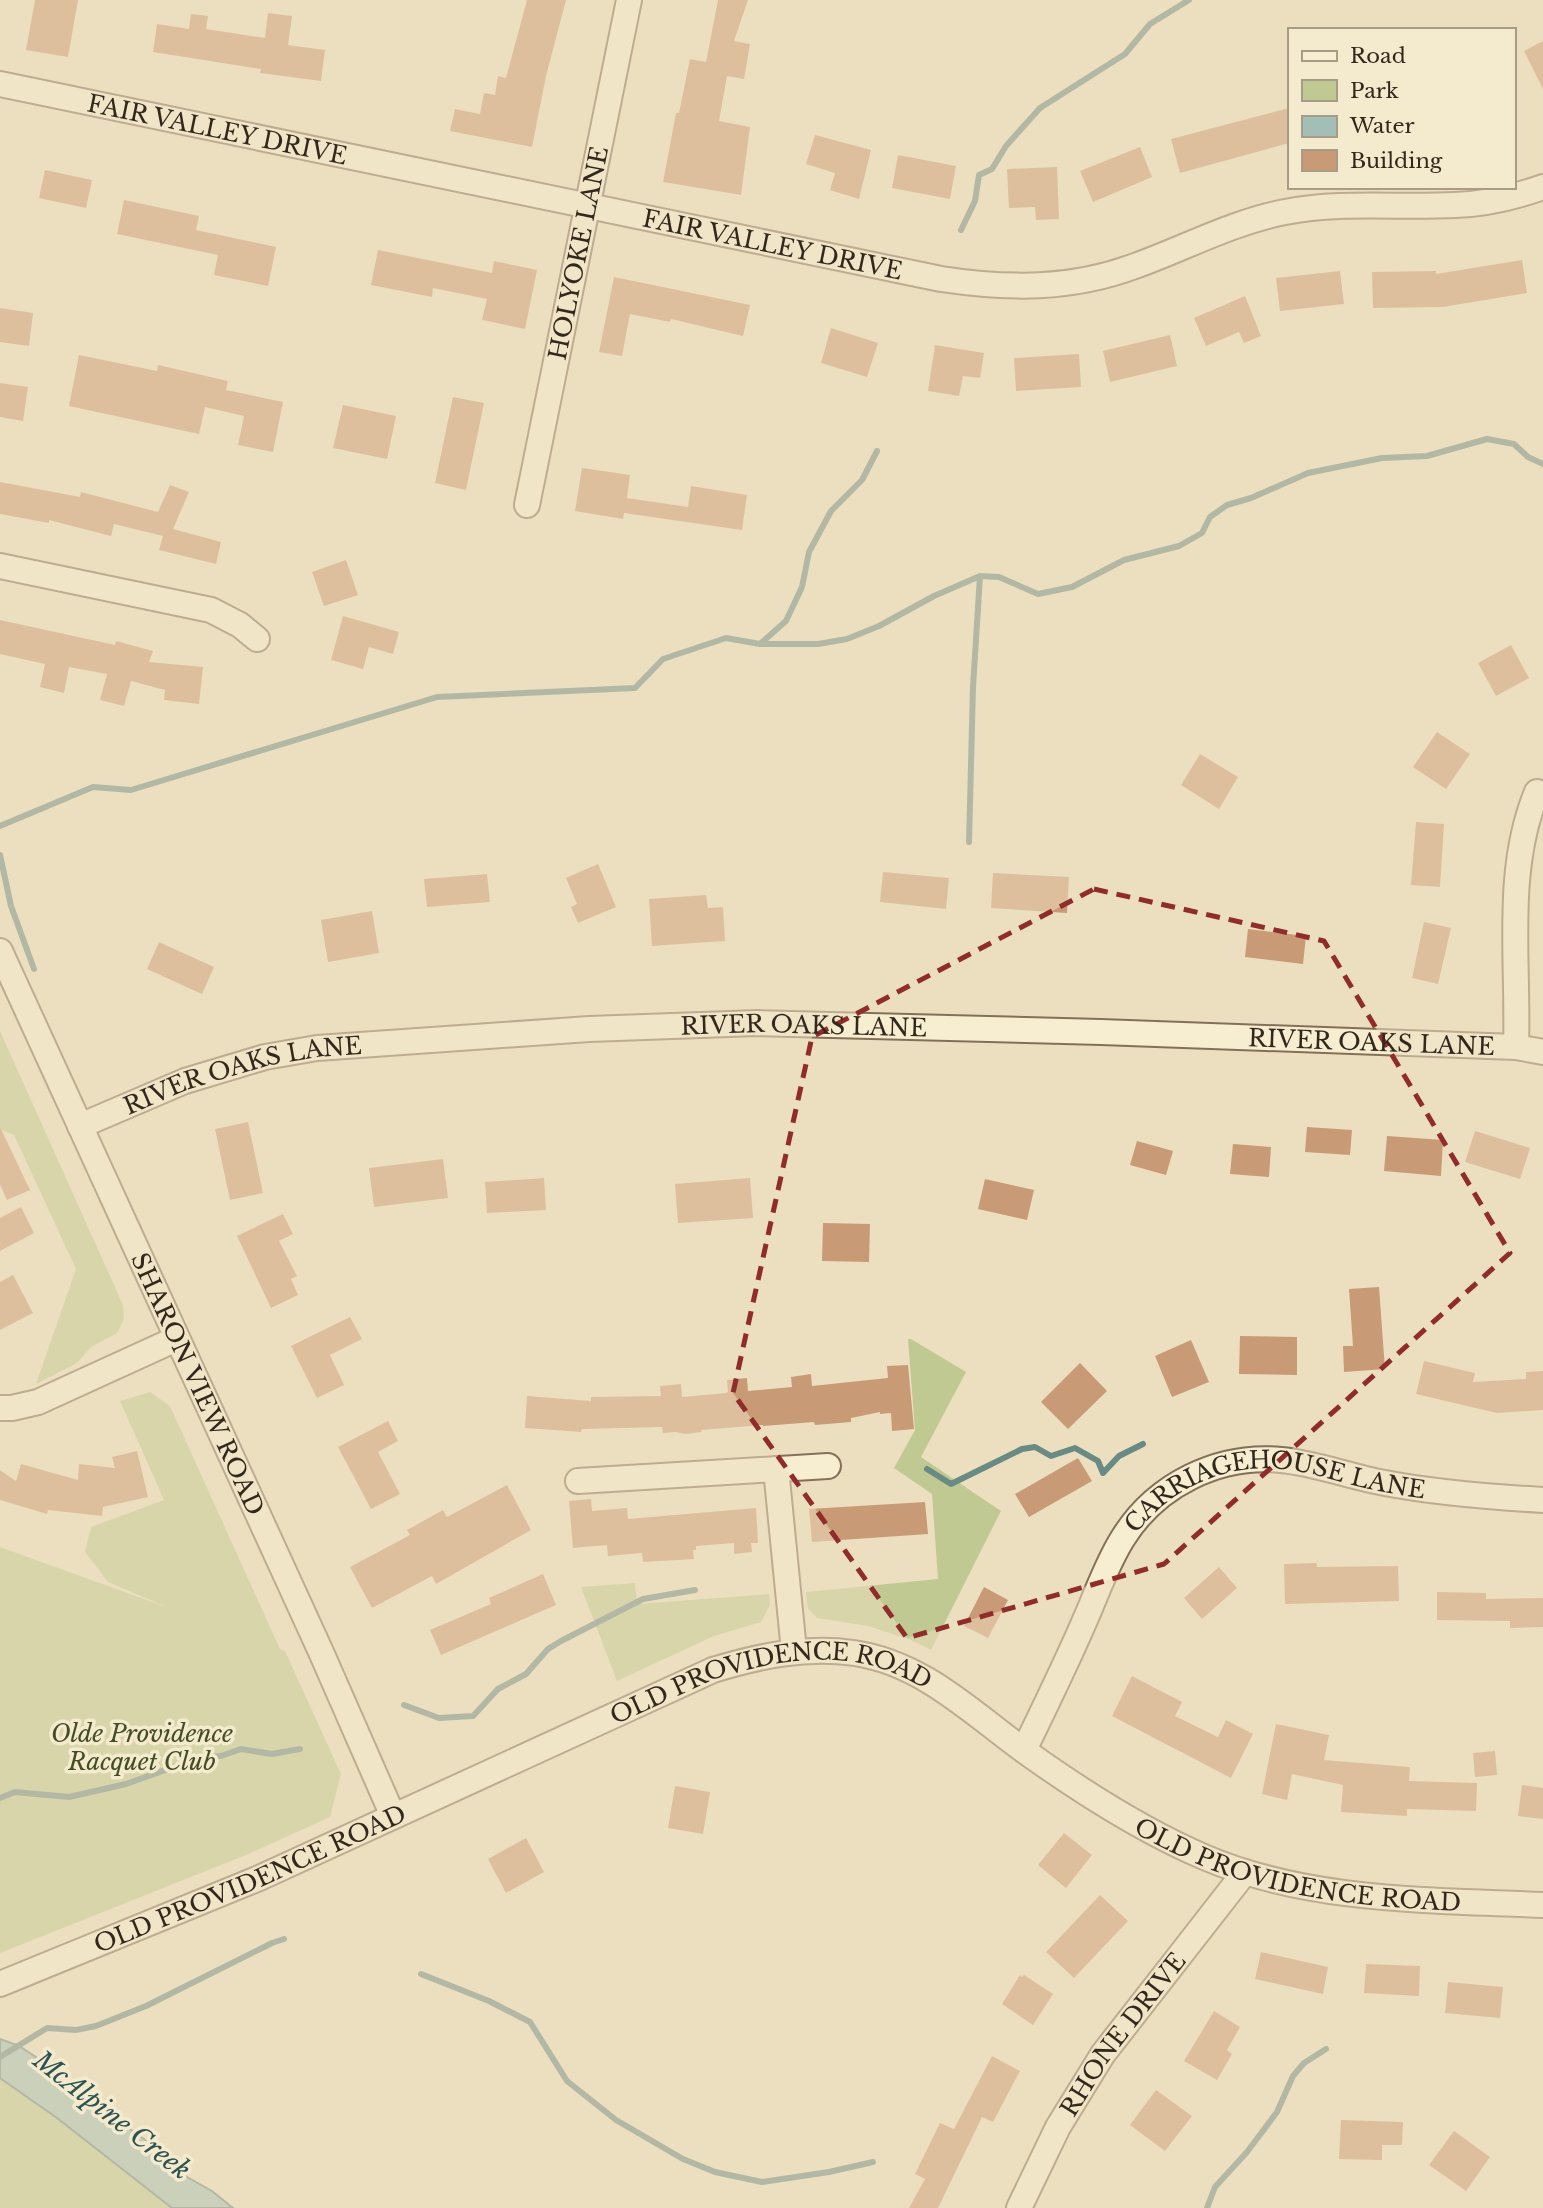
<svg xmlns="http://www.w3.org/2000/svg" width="1543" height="2208" viewBox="0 0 1543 2208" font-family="'Libre Baskerville',serif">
  <rect width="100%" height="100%" fill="#ecdfbf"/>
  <path fill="#c1c993" d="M0 1031 123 1305 124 1319 117 1333 91 1347 77 1363 36 1384 76 1269 14 1135 0 1129Z
    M908 1339H911L966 1372 921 1457 1001 1511 931 1650 911 1640 868 1626 817 1618 808 1609 806 1592 938 1579 932 1494 894 1468 915 1430Z
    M150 1392 170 1406 280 1649 285 1651 341 1774 330 1817 246 1855 0 1953V1547L169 1608 108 1582 85 1552 91 1527 164 1500 120 1401Z
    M635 1583 637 1604 769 1594 770 1605 761 1622 714 1636 617 1681 581 1587Z
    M0 2078 57 2118 172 2208H0Z"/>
  <path fill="#a2beb6" stroke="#6a8b83" stroke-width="2" d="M0 2039 19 2046 42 2061 90 2101 168 2156 187 2177 212 2191 233 2208H172L57 2118 0 2078Z"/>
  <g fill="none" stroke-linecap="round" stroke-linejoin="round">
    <path stroke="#6a8b83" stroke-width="6" d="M961 230 975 201 979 175 992 169 1006 146 1040 108 1125 54 1150 24 1189 0
      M760 644 786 621 802 587 809 552 831 511 862 480 877 451
      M0 826 93 787 131 790 437 697 635 688 663 659 726 638 760 644H818L847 639 879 626 934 596 980 576 999 577 1038 594 1072 587 1124 560 1179 546 1202 533 1210 517 1227 505 1251 498 1308 473 1382 458 1427 456 1487 439 1514 444 1528 457 1543 464
      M969 842 973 687 980 576
      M0 855 11 906 34 969
      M927 1469 951 1484 1022 1449 1035 1447 1051 1456 1075 1448 1098 1461 1103 1473 1119 1456 1143 1444
      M404 1705 439 1718 473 1716 498 1689 526 1674 548 1649 561 1641 643 1599 695 1590
      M0 1798 15 1792 69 1797 126 1784 199 1758 221 1756 241 1749 272 1754 300 1749
      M421 1974 489 2001 530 2022 567 2081 616 2120 683 2159 715 2172 762 2182 829 2172 873 2162
      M0 2057 47 2028 76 2030 96 2026 146 2006 272 1943 284 1939
      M1207 2208 1215 2187 1247 2152 1277 2112 1293 2076 1304 2063 1326 2049"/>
  </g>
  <path fill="#c99a76" d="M35 0H78L68 57 26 50Z
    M527 0H566L546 76 532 147 450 131 455 109 480 114 484 93 495 95 498 76 506 78Z
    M718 0H748L734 41 750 44 744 79 727 76 719 121 750 127 741 195 663 182 676 113H679L690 59 706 62Z
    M268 13 292 16 288 45 325 50 321 81 260 73 261 69 153 52 157 24 189 29 191 14 208 16 206 29 265 38Z
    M1543 41V89L1524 51Z
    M1289 108V143L1180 173 1171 139Z
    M815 135 871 150 859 199 830 190 835 173 806 164Z
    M1140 147 1152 177 1093 202 1080 171Z
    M898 155 956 166 950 199 892 188Z
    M1057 167 1059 219 1036 220 1035 207 1009 208 1007 169Z
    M45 170 92 180 86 208 39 198Z
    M124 200 199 216 196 230 276 247 268 286 214 275 218 255 117 234Z
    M378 250 492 273 494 261 537 270 525 329 482 320 487 299 433 288 432 297 371 285Z
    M1522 260 1527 293 1443 307 1373 308 1372 272 1436 271V274Z
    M1340 271 1344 304 1280 311 1276 278Z
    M614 277 750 305 743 336 671 319 670 322 630 314 622 356 599 352Z
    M1245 296 1261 336 1244 343 1239 332 1206 346 1194 318Z
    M0 308 33 313 29 346 0 342Z
    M831 328 878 343 867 377 821 363Z
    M1170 335 1177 366 1110 382 1103 351Z
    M935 345 984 353 980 378 963 376 959 396 928 391Z
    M1079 354 1081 387 1016 391 1014 358Z
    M79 355 157 371 158 365 228 381 226 390 283 402 273 452 238 445 244 416 205 407 199 434 69 406Z
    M0 383 28 387 23 421 0 417Z
    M453 397 484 403 466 490 435 483Z
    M343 405 396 416 387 459 333 448Z
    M582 468 630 475 627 498 688 507 691 486 747 495 742 530 624 513 623 519 575 511Z
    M0 482 80 497 81 492 158 512 170 485 189 492 173 529 221 542 216 564 159 550 163 536 114 524 111 536 49 520V523L0 514Z
    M346 560 358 595 324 606 312 572Z
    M343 616 399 632 393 654 369 647 363 669 331 660Z
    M0 620 115 645 116 641 153 651 149 662 203 667 199 704 164 700 165 690 131 681 124 706 100 700 107 674 69 667 64 693 40 687 45 664 0 654Z
    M1511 645 1529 678 1496 696 1478 663Z
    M1437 732 1470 754 1446 789 1413 767Z
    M1200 754 1238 777 1219 809 1181 785Z
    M1416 822 1444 824 1440 887 1411 885Z
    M598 864 616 907 578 923 571 907 577 904 566 878Z
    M883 872 949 878 946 909 880 902Z
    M993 873 1069 877 1067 913 991 908Z
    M487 874 490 902 427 907 424 879Z
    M706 895 708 908 723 907 725 941 652 946 649 899Z
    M372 911 379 953 328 962 321 920Z
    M1424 922 1451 928 1438 984 1412 978Z
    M1248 929 1306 936 1303 964 1245 957Z
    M159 942 214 967 202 994 147 969Z
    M248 1122 263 1193 230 1200 215 1129Z
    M0 1127 30 1190 7 1200 0 1185Z
    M1307 1127 1352 1130 1350 1155 1305 1152Z
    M1475 1131 1530 1148 1520 1179 1465 1162Z
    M1387 1136 1443 1140 1441 1176 1384 1171Z
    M1137 1141 1173 1151 1166 1175 1130 1165Z
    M1233 1144 1271 1147 1269 1177 1230 1174Z
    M443 1159 448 1198 374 1207 369 1168Z
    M544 1178 546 1210 487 1213 485 1182Z
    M750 1178 753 1218 678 1223 675 1184Z
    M985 1179 1034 1190 1027 1220 978 1209Z
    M21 1207 34 1233 0 1251V1218Z
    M283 1214 293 1234 279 1241 297 1276 291 1279 298 1295 271 1308 237 1236Z
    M823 1223 870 1224 869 1262 822 1261Z
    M13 1275 33 1313 0 1330V1282Z
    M1379 1287 1385 1369 1344 1372 1343 1346H1353L1349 1289Z
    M350 1317 362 1339 330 1355 344 1385 317 1398 291 1346Z
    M1240 1336 1297 1337V1375L1239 1374Z
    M1191 1340 1209 1382 1172 1397 1155 1356Z
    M1424 1361 1475 1373 1473 1382 1526 1379V1372L1543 1371V1410L1497 1413 1416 1394Z
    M1080 1363 1107 1391 1068 1429 1041 1402Z
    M908 1365 914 1429 892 1431 891 1413 880 1414V1412L851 1418V1422L815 1425 814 1422 763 1426V1425L701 1430 702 1432 685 1434 676 1432 663 1433 662 1427 582 1429 581 1432 525 1428 527 1396 591 1401V1397L661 1396 660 1386 681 1384 682 1397 726 1393 728 1392 727 1380 747 1378 748 1391 792 1387 791 1377 811 1374 812 1386 888 1378 887 1366Z
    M388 1421 398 1441 378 1452 400 1494 371 1509 338 1447Z
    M137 1451 148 1497 103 1507 102 1516 48 1510 47 1514 0 1500V1470L16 1481 21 1464 78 1480 79 1464 115 1468 112 1457Z
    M1078 1458 1092 1481 1029 1517 1015 1494Z
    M507 1485 531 1530 436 1584 432 1576 372 1608 350 1567 410 1535 407 1530 443 1510 447 1517Z
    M591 1499 592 1511 627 1508 628 1519 756 1508 758 1543H751L752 1552 734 1554V1543L696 1546V1550H693L694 1559 643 1562 642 1553 608 1556 607 1545 573 1548 569 1501Z
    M925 1502 928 1534 812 1542 809 1509Z
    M1317 1563V1567L1398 1566 1399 1601 1285 1604 1284 1564Z
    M1219 1567 1237 1588 1202 1619 1184 1598Z
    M543 1574 556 1605 441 1655 430 1630 491 1604 489 1598Z
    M984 1587 1008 1600 988 1638 964 1626Z
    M1437 1592 1486 1593V1599L1543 1598V1627L1510 1628V1621L1437 1620Z
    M1132 1676 1182 1702 1175 1716 1218 1737 1226 1720 1253 1734 1231 1778 1112 1716Z
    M1276 1724 1329 1735 1324 1760 1410 1767 1409 1781 1477 1783 1476 1811 1407 1809V1816L1341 1812 1343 1785 1292 1774 1287 1800 1262 1794Z
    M1495 1751 1497 1775 1475 1777 1473 1753Z
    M1522 1785 1543 1788V1819L1518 1816Z
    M675 1786 710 1792 703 1834 668 1828Z
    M1064 1833 1092 1855 1066 1888 1038 1865Z
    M526 1838 544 1872 506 1893 488 1859Z
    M1100 1895 1128 1921 1074 1978 1046 1952Z
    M1261 1952 1328 1967 1323 1994 1255 1979Z
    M1366 1964 1420 1966 1419 1996 1364 1993Z
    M1020 1975 1022 1977 1024 1975 1053 1994 1033 2025 1002 2004Z
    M1448 1982 1503 1987 1500 2018 1445 2013Z
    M1214 2011 1240 2027 1227 2050 1232 2054 1217 2080 1184 2061Z
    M992 2056 1020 2071 993 2122 982 2117 938 2208H909L925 2179 915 2174 940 2123 954 2129Z
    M1156 2090 1192 2116 1165 2151 1130 2125Z
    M1341 2120 1403 2122 1402 2145H1382V2160L1339 2159Z
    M1454 2131 1490 2157 1466 2191 1429 2165Z"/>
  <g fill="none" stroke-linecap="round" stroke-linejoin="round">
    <g stroke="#837058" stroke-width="28">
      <g id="minor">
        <path id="s1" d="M0 84 941 279C1008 289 1071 290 1135 266 1185 248 1233 222 1285 212 1341 201 1398 208 1455 205 1485 204 1515 197 1543 187"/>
        <path id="s2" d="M527 505 629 0"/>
        <path d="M0 566 211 610 240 625 257 639"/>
        <path id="s3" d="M0 951 321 1652 393 1816"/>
        <path d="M1516 1047C1519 962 1504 871 1537 792"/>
        <path id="s4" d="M80 1126 185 1081 265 1057 317 1048 589 1029 757 1023 1101 1032 1516 1047 1543 1052"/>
        <path d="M0 1408H12L38 1402 176 1339"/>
        <path d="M776 1469 794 1651"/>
        <path d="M578 1481 828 1466"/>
        <path id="s5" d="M1024 1750C1045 1707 1066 1664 1085 1620 1097 1593 1107 1563 1123 1538 1156 1485 1218 1454 1281 1460 1316 1463 1350 1477 1385 1483 1437 1493 1490 1497 1543 1500"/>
        <path id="s6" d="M0 1984 257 1879 713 1670C759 1656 806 1646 854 1653 923 1663 972 1713 1026 1752 1082 1792 1141 1830 1204 1857 1309 1902 1431 1900 1543 1905"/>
        <path id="s7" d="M1019 2208 1058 2127 1103 2054 1245 1872"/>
      </g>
    </g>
    <use href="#minor" stroke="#f7edd1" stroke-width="24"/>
  </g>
  <path d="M0 0H1543V2208H0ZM1094 889 1324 941 1510 1253 1164 1564 907 1638 733 1393 812 1037Z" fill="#ecdfbf" fill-opacity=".55" fill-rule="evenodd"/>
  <path fill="none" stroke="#902c2a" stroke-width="5" stroke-dasharray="14 9" stroke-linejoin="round" d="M1094 889 1324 941 1510 1253 1164 1564 907 1638 733 1393 812 1037Z"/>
  <g text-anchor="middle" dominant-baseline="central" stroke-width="7" stroke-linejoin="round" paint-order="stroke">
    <g font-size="24" fill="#33281c" stroke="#f4eace">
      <text stroke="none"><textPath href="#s1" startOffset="222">FAIR VALLEY DRIVE</textPath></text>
      <text stroke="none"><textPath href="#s1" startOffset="789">FAIR VALLEY DRIVE</textPath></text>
      <text stroke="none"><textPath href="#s2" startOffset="257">HOLYOKE LANE</textPath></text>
      <text stroke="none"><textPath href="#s4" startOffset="738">RIVER OAKS LANE</textPath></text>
      <text stroke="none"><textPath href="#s4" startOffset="1306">RIVER OAKS LANE</textPath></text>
      <text stroke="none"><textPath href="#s4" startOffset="172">RIVER OAKS LANE</textPath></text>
      <text stroke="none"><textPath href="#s3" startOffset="476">SHARON VIEW ROAD</textPath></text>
      <text stroke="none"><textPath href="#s5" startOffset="406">CARRIAGEHOUSE LANE</textPath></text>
      <text stroke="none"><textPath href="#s6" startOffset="836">OLD PROVIDENCE ROAD</textPath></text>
      <text stroke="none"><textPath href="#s6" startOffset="1424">OLD PROVIDENCE ROAD</textPath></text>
      <text stroke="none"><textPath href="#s6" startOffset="271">OLD PROVIDENCE ROAD</textPath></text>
      <text stroke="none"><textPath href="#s7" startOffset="203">RHONE DRIVE</textPath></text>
    </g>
    <g font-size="24" font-style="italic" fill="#434f23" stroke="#f4eace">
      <text x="142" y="1733">Olde Providence<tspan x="142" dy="28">Racquet Club</tspan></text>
    </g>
    <g font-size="26" font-style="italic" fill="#2c5351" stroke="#f4eace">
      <text transform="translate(112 2115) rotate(38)">McAlpine Creek</text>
    </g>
  </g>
  <rect x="1288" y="28" width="228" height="161" fill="#f4eace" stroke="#a79c87" stroke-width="2"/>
  <rect x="1302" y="51" width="35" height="10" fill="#f7edd1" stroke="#a79c87" stroke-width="2"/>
  <text x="1350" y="63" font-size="21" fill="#33281c">Road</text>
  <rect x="1302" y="80" width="35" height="21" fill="#c1c993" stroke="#a79c87" stroke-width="2"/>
  <text x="1350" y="98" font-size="21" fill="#33281c">Park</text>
  <rect x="1302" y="116" width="35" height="21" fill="#a2beb6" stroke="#a79c87" stroke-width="2"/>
  <text x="1350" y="133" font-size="21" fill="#33281c">Water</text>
  <rect x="1302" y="150" width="35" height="21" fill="#c99a76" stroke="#a79c87" stroke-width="2"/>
  <text x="1350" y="168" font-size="21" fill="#33281c">Building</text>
</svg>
